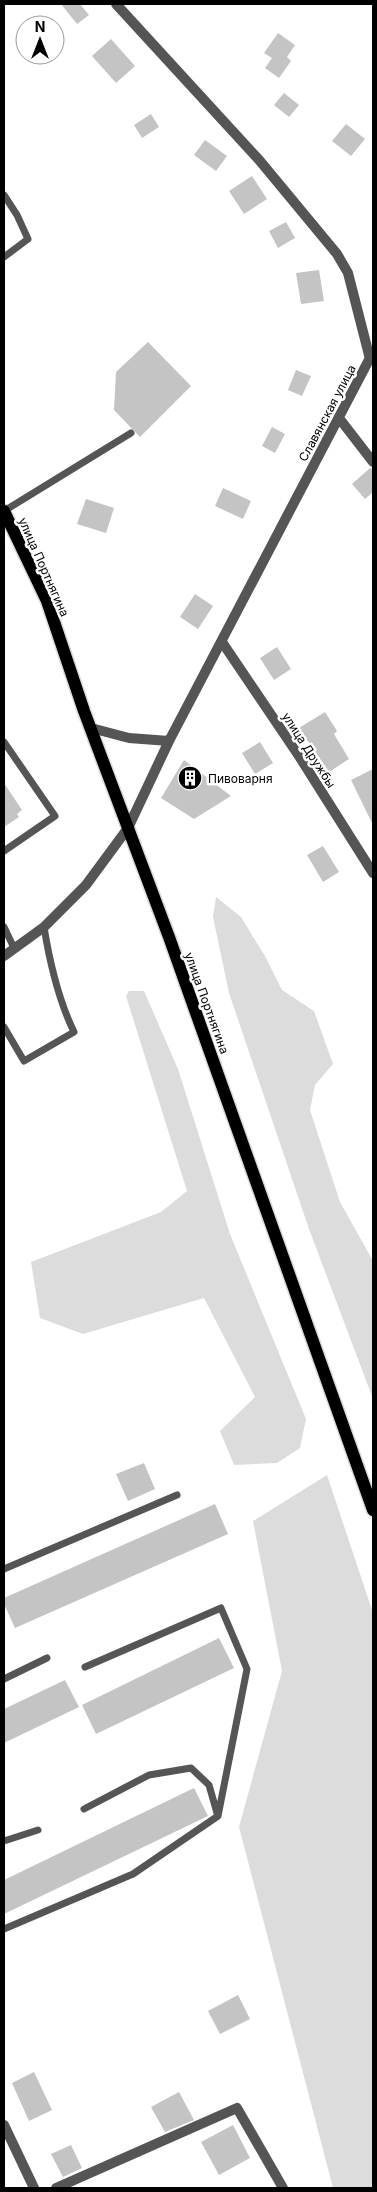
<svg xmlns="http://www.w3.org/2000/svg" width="377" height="2192" viewBox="0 0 377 2192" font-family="Inter,sans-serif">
  <rect width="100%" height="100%" fill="#fff"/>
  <path fill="#dcdcdc" d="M216 897 241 917 265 956 282 990 314 1011 333 1064 315 1085 310 1110 340 1202 373 1261V1399L309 1229 229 993 213 917Z
    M129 991H144L178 1069 230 1234 306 1419 300 1448 277 1463 234 1465 220 1431 255 1397 204 1298 83 1334 40 1318 31 1262 161 1212 187 1191 126 996Z
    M327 1475 373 1613V2188H333L239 1827 282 1671 253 1521Z"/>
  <path fill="#c4c4c4" d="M61 4H80L89 15 77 24Z
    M278 33 295 45 287 57 291 61 279 78 265 68 272 58 264 53Z
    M111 39 135 66 116 83 92 56Z
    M284 93 299 105 289 117 274 105Z
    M151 114 159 127 142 138 134 125Z
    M346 124 365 139 351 156 332 141Z
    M205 140 227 156 216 171 194 155Z
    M252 176 267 199 244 214 229 191Z
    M286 222 295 238 278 248 269 231Z
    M319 270 324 301 301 304 296 273Z
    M148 342 191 386 140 437 114 410 116 372Z
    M296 370 311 376 302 396 288 390Z
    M272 427 285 434 275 453 262 446Z
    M370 468 373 469V492L365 499 352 484Z
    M223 488 251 501 243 519 215 506Z
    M86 499 114 508 106 533 77 524Z
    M195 594 213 606 198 629 180 617Z
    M277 647 291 669 274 680 260 658Z
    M325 712 337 731 334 734 349 759 329 772 299 728Z
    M260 742 273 763 255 774 242 753Z
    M184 760 231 796 194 819 161 798Z
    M373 769V825L351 780Z
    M4 783 22 810 17 814 19 817 4 827Z
    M323 846 339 872 323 882 307 855Z
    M144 1463 155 1489 128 1501 116 1474Z
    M215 1504 228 1534 15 1628 4 1604V1598Z
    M219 1638 234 1668 96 1734 82 1705Z
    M65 1680 79 1707 4 1743V1709Z
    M194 1788 208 1816 4 1914V1880Z
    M238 1995 250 2019 220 2034 208 2011Z
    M34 2072 52 2110 29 2121 12 2083Z
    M179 2092 194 2120 165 2132 151 2107Z
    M233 2125 250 2158 219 2175 201 2142Z
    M71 2145 82 2168 63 2177 51 2154Z"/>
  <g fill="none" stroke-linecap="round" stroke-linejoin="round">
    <g stroke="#dbdbdb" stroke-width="15">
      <path id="primary" d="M4 511 47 601 84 711 169 937 373 1510"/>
    </g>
    <path stroke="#555" stroke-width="7" d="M4 195 17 215 28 239 4 257
      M4 511 131 433
      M4 742 55 816 4 851
      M4 927 14 948
      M4 1027 24 1061 74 1032C58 999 50 964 44 927
      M4 1569 177 1495
      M4 1679 47 1658
      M84 1809 149 1775 191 1768 209 1785 217 1813
      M4 1841 38 1830
      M4 1929 133 1874 218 1816 247 1669 221 1608 85 1667"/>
    <path stroke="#555" stroke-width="10" d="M116 4 260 161 337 254 348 273 370 359
      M339 418 373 462
      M222 642 299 756 373 873
      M91 728 129 738 169 741
      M4 956 44 927 86 885 128 828 169 741 373 352
      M56 2188 237 2108 283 2188"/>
    <path stroke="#555" stroke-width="10" d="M4 2125 34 2188"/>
    <use href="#primary" stroke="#000" stroke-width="12"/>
  </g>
  <defs>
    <g id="building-disc" transform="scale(1.25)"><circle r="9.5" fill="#000" stroke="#fff"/><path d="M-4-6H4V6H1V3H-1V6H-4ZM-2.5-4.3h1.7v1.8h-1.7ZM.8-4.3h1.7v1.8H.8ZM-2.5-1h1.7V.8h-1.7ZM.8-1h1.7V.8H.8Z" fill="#fff"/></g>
  </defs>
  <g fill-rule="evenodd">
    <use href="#building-disc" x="190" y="778"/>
  </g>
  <g text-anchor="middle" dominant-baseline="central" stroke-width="5" stroke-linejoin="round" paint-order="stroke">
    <g font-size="12" fill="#000" stroke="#fff">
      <text transform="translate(327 413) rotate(-62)">Славянская улица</text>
      <text transform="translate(44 567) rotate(66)">улица Портнягина</text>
      <text transform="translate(309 750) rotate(57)">улица Дружбы</text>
      <text transform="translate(207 1003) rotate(70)">улица Портнягина</text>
    </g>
    <g font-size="12" fill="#000" stroke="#fff" text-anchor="start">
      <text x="208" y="778">Пивоварня</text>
    </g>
  </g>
  <rect width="377" height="2192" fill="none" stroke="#000000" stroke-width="10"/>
  <g transform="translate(40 40)"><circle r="24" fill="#ffffff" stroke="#999999"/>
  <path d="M0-4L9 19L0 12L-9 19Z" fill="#000000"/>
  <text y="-8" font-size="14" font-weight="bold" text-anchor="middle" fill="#000000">N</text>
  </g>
</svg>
